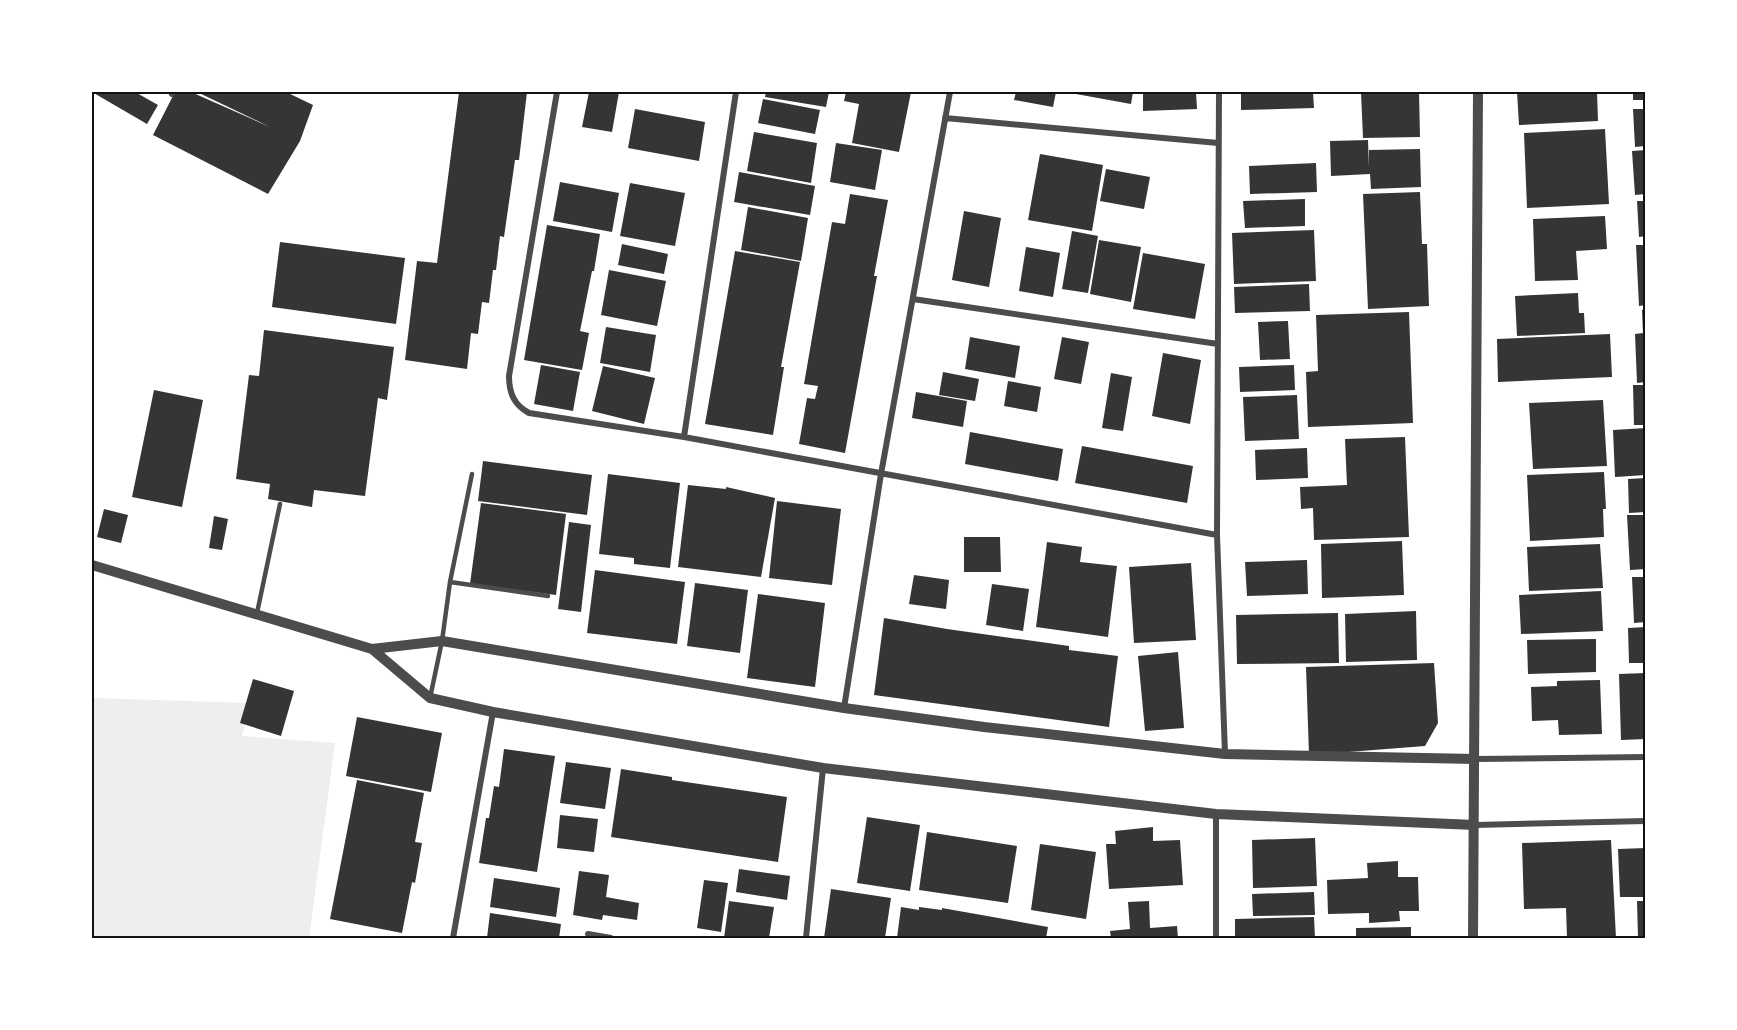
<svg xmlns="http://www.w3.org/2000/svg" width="1737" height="1030" viewBox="0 0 1737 1030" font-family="'PT Sans Narrow',sans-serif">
  <rect width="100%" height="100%" fill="#fff"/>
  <path fill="#eee" d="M92 698 251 703 242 736 335 743 309 938H92Z"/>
  <path fill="#353535" d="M92 92H135L158 105 147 124Z
    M175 92H191L270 127 197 92H286L313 105 300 141 268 194 153 135Z
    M459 92H527L519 160H515L504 237 500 236 496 270H493L489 303 482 302 478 334 471 333 467 369 405 360 417 261 437 263Z
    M589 92H619L612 132 582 127Z
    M766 92H829L826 107 765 97Z
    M846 92H911L899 152 852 143 859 104 844 101Z
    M1016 92H1056L1053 107 1014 100Z
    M1065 92H1133L1131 104Z
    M1143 92H1196L1197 109 1143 111Z
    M1241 92H1313L1314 108 1241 110Z
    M1361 92H1419L1420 137 1363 138Z
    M1517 92H1597L1598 121 1519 125Z
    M1633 92H1646V100H1633Z
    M763 99 820 110 815 134 758 123Z
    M635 109 705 122 699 161 628 148Z
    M1633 109H1646V146L1635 147Z
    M1605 129 1609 204 1527 208 1524 133Z
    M754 132 817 143 811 183 747 171Z
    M1368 140 1369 167V150L1420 149 1421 187 1371 189 1370 174 1331 176 1330 141Z
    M836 143 882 150 875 190 830 182Z
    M1646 150V194L1635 195 1632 151Z
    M1040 154 1103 165 1092 231 1028 220Z
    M1316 163 1317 192 1250 194 1249 166Z
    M1106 169 1150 177 1144 209 1100 201Z
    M739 172 815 186 810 215 734 202Z
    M560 182 619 193 612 232 553 221Z
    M630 183 685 193 675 246 620 236Z
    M1420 192 1422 244H1427L1429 306 1368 309 1363 194Z
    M850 194 888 200 874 276H877L845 453 799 444 807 398 815 399 818 386 804 384 832 222 845 224Z
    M1305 199V226L1245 228 1243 201Z
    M1637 201H1646V236L1639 237Z
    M748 207 808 218 801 261 741 250Z
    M964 211 1001 218 989 287 952 280Z
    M1605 216 1607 249 1576 251 1578 280 1535 281 1533 219Z
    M547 225 600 234 594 271H592L580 331 589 333 582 370 524 360Z
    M1314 230 1316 281 1234 284 1232 233Z
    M1072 231 1098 236 1088 293 1062 289Z
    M1099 240 1141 247 1131 302 1090 294Z
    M280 242 405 258 396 324 272 307Z
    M622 244 668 254 664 274 618 265Z
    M1636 245H1646V305L1639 306Z
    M1026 247 1060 253 1053 297 1019 291Z
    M735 251 800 262 781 367H784L773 435 705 424Z
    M1143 253 1205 264 1195 319 1133 309Z
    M609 270 666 281 657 326 601 315Z
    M1309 284 1310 311 1235 313 1234 287Z
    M1578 293 1579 313H1584L1585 333 1517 336 1515 296Z
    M1642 310H1646V382L1637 383 1635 334 1643 333Z
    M1409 312 1413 423 1308 427 1306 372 1318 371 1316 315Z
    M1288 321 1290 359 1260 360 1258 322Z
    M606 327 656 335 650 372 600 363Z
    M264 330 394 347 387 400 378 398 365 496 314 490 312 507 268 499 270 484 236 479 249 375 259 376Z
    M1610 334 1612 377 1498 382 1497 339Z
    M970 337 1020 346 1015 378 965 369Z
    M1062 337 1089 342 1081 384 1054 379Z
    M1163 353 1201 360 1190 424 1152 416Z
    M541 365 580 372 573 411 534 404Z
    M1294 365 1295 390 1240 392 1239 367Z
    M603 366 655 378 644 424 592 411Z
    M943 372 979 379 975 401 939 395Z
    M1111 373 1132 377 1123 431 1102 428Z
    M1008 381 1041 387 1037 412 1004 406Z
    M1633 385H1646V425H1634Z
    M154 390 203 400 182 507 132 497Z
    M916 392 967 401 963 427 912 418Z
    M1297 395 1299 439 1245 441 1243 397Z
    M1603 400 1607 466 1533 469 1529 403Z
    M1646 428V475L1615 477 1613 430Z
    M970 432 1063 449 1058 481 965 464Z
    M1405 437 1409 537 1314 540 1313 508 1301 509 1300 487 1347 485 1345 439Z
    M1082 446 1193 466 1187 503 1075 483Z
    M1307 448 1308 478 1256 480 1255 450Z
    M483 461 592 475 587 515 478 501Z
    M1604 472 1606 509H1603L1604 537 1530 541 1527 475Z
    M608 474 680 483 670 568 634 564V558L599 554Z
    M1646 478V512L1629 513 1628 479Z
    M688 485 726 489V487L775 498 761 577 678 567Z
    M777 501 841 509 832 585 769 578Z
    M481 503 566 514 556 595 470 584Z
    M104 509 128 515 121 543 97 537Z
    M1627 515H1646V569L1630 570Z
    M214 516 228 519 222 550 209 548Z
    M569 522 591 525 581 612 558 609Z
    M964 537H1000L1001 572H964Z
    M1402 541 1404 595 1322 598 1321 544Z
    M1047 542 1082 547 1080 562 1117 566 1108 637 1036 627Z
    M1600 544 1603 588 1529 591 1527 547Z
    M1307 560 1308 594 1247 596 1245 562Z
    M1191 563 1196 640 1134 643 1129 567Z
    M595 570 685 582 677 644 587 633Z
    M914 575 949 580 946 609 909 604Z
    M1632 577H1646V622L1634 623Z
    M695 583 748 590 740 653 687 646Z
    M992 584 1029 589 1023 631 986 625Z
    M1601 591 1603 631 1521 634 1519 595Z
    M758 594 825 603 815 687 747 678Z
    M1416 611 1417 660 1346 662 1345 614Z
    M1338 613 1339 663 1237 664 1236 615Z
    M884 618 947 629 1069 646V650L1118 656 1109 727 874 695Z
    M1646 627V663H1629L1628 628Z
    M1596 639V672L1528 674 1527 640Z
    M1178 652 1184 728 1145 731 1138 656Z
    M1434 663 1438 723 1425 746 1309 755 1306 667Z
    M1646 673V739L1621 740 1619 674Z
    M253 679 294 691 281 736 240 723Z
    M1600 680 1602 734 1559 735 1558 720 1532 721 1531 687 1557 686V681Z
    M357 717 442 733 431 792 346 776Z
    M504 749 555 756 537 872 479 863 486 818H489L494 786 499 787Z
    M566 762 611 768 605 809 560 803Z
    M621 769 672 777V780L787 797 778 862 611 837Z
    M357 780 424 793 415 842 422 843 415 883 412 882 402 933 330 919Z
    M560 815 598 819 594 852 557 848Z
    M867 817 920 825 910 891 857 883Z
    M1153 827V841L1180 840 1183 885 1109 889 1106 844H1116L1115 831Z
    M927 832 1017 846 1008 903 919 890Z
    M1315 838 1317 886 1253 888 1252 840Z
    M1611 840 1616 938H1567L1566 908 1524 909 1522 843Z
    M1040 844 1096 852 1086 919 1031 910Z
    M1646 848V897H1620L1618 849Z
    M1398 861V877H1418L1419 911H1399L1400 921 1369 923V913L1328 914 1327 880 1368 878 1367 863Z
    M739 869 790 876 787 900 736 892Z
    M579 871 609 875 606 897 639 903 637 920 603 915 602 920 573 915Z
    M494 878 560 888 556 917 490 907Z
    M704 880 728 883 721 932 697 928Z
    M831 889 891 898 885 938H824Z
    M1314 892 1315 915 1253 916 1252 894Z
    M729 901 774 907 769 938H724Z
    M1149 901 1150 928 1177 926 1178 938H1111L1110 931 1130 929 1128 902Z
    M1637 901H1646V938H1638Z
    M901 907 919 910V907L942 910V908L1048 927 1046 938H897Z
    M490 913 561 924 559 938H487Z
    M1314 917 1315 938H1235V919Z
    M1411 927V938H1356V928Z"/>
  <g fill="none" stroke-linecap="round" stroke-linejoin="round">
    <path stroke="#4c4c4c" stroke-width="4.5" d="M450 582 548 596
      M257 613 280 504
      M430 698 442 641 450 582 472 474"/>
    <path stroke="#4c4c4c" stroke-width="6" d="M557 92 509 376C509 393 514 405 529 413L684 437 1217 535
      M1219 92 1217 535 1225 754
      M172 94 173 92
      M945 118 1218 143
      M913 299 1218 344
      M684 437 736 92
      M844 708 881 474 950 92
      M1475 759 1646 757
      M1475 825 1646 821
      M588 934 611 938
      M453 938 493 712
      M806 938 823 768
      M1216 938V814"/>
    <path stroke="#4c4c4c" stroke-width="10" d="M92 565 372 649 442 641 844 708 984 727 1225 754 1475 759
      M372 649 430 698 493 712 823 768 1216 814 1475 825
      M1473 938 1478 92"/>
  </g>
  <rect width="1737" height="1030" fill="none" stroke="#ffffff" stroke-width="186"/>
  <rect x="93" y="93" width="1551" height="844" fill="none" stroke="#111" stroke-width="2"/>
</svg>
